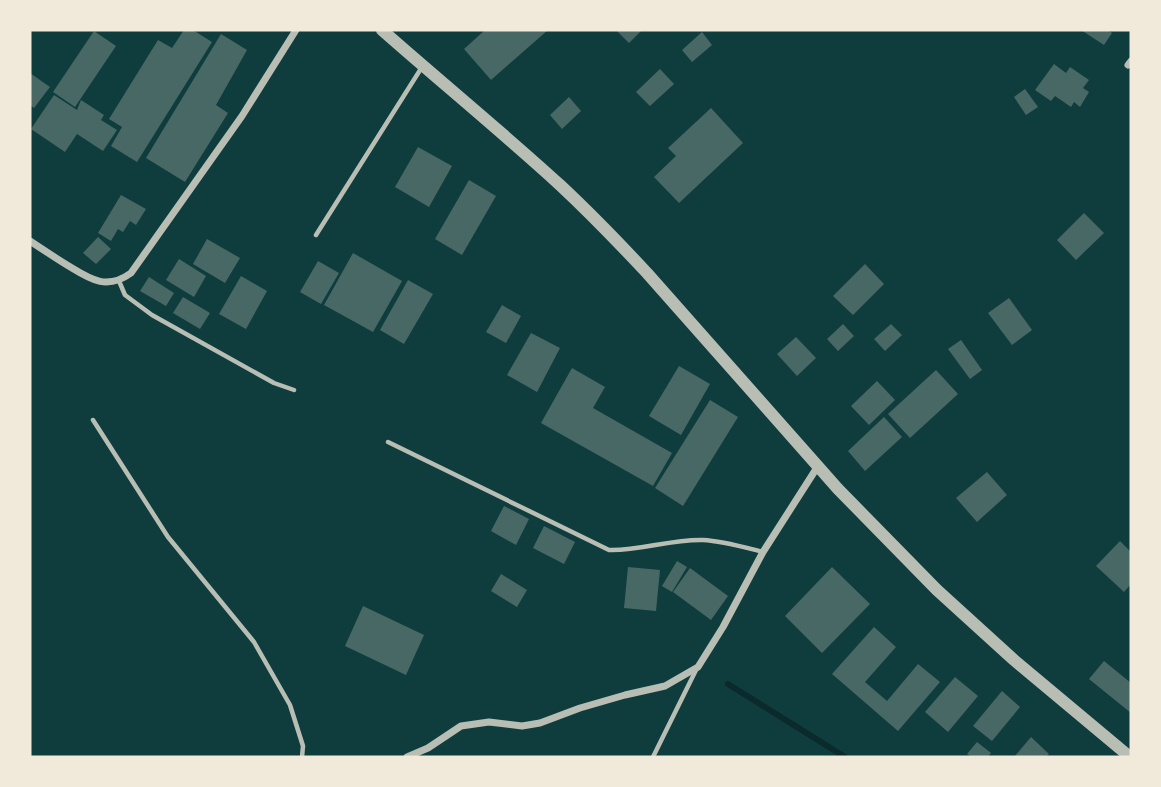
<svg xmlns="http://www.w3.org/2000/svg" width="1161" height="787" viewBox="0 0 1161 787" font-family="'Open Sans',sans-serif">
  <rect width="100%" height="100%" fill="#0f3d3e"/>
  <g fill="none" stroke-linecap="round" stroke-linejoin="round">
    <path stroke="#0a2a2b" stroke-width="6" d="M728 684 845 757"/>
  </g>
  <path fill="#486865" d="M184 30H193L212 42 137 162 111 146 122 127 109 119 158 40 172 48Z
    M485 30H548L491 80 464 49Z
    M616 30H642L629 43Z
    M1081 30H1108L1112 33 1104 45Z
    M94 31 116 46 75 107 53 92Z
    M702 32 712 45 692 62 682 50Z
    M221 34 247 50 216 105 228 113 185 182 146 158Z
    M1054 64 1066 73 1070 67 1089 80 1083 88 1089 92 1080 107 1074 102 1071 107 1055 96 1051 101 1035 90Z
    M660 69 674 84 650 106 636 92Z
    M30 73 50 87 34 108 30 105Z
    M1025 89 1038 107 1026 115 1014 97Z
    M54 95 77 110 81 100 104 115 101 120 117 130 103 151 77 134 65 152 31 129Z
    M569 97 581 111 562 129 550 115Z
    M711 108 743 143 679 203 654 177 676 156 668 148Z
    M418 147 452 166 429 207 395 187Z
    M469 180 496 196 462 255 435 239Z
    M121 195 146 209 136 225 130 221 123 232 118 229 111 241 98 233Z
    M1084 213 1104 233 1076 260 1057 240Z
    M98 237 111 249 96 264 83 253Z
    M207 239 240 258 225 283 193 264Z
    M353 253 402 281 373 332 324 305Z
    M179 259 206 276 194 297 166 280Z
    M318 261 339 273 321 304 300 292Z
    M865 264 884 284 853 315 833 296Z
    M241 276 267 291 246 329 219 314Z
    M149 277 174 293 166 306 140 291Z
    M408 280 433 294 404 344 380 330Z
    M183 297 210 313 200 329 173 313Z
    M1009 298 1032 330 1012 345 988 313Z
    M502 305 521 316 506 343 486 332Z
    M843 324 854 336 838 351 827 339Z
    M891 324 902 335 885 351 874 339Z
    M531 333 560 348 537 392 507 375Z
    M796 337 816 358 797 376 777 354Z
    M961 340 982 370 970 379 948 349Z
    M679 366 710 384 681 435 649 416Z
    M572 368 605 387 593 408 672 453 653 486 541 423Z
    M936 370 958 394 910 438 888 414Z
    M877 381 895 400 869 425 851 406Z
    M710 400 738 417 683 506 655 488Z
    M884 417 902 437 865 471 848 451Z
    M987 472 1007 495 977 522 956 498Z
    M504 506 529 519 516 545 491 531Z
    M544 526 575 542 564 564 533 548Z
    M1120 541 1131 552V584L1124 592 1096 566Z
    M677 561 687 567 672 592 662 586Z
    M628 567 660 570 656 611 624 608Z
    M832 567 870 604 822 653 785 616Z
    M690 568 728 596 711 620 673 592Z
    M501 574 527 590 517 607 491 591Z
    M363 606 424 635 406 675 345 646Z
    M874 627 896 647 865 682 887 701 918 664 940 682 898 731 832 674Z
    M1104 661 1131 683V713L1089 679Z
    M955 677 978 696 948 732 925 712Z
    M1002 691 1020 707 992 741 973 726Z
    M1031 737 1049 754 1046 757H1014Z
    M977 742 991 753 988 757H972L967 754Z"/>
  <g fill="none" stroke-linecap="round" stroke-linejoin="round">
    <path stroke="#b8beb3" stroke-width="4.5" d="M316 235 422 67
      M119 281 125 295 152 315 274 383 294 390
      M93 420 168 537 254 642 290 705 303 746 302 757
      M388 442 609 550C640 551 671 539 703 540 723 541 743 547 763 552
      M653 757 696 670"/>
    <path stroke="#b8beb3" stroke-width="7" d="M1128 65 1131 61
      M30 241C42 249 54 257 67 265 90 279 106 291 131 273L242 116 296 30
      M407 757 428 748 461 726 489 722 522 726 540 723 580 708 625 695 665 686 698 667 723 627 763 552 818 466"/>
    <path stroke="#b8beb3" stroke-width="12" d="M382 30C441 82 502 132 560 185 590 213 619 243 647 273L838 489 937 590 1014 660 1130 757"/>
  </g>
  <rect width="1161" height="787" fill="none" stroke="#f1e9da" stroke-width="63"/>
</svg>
